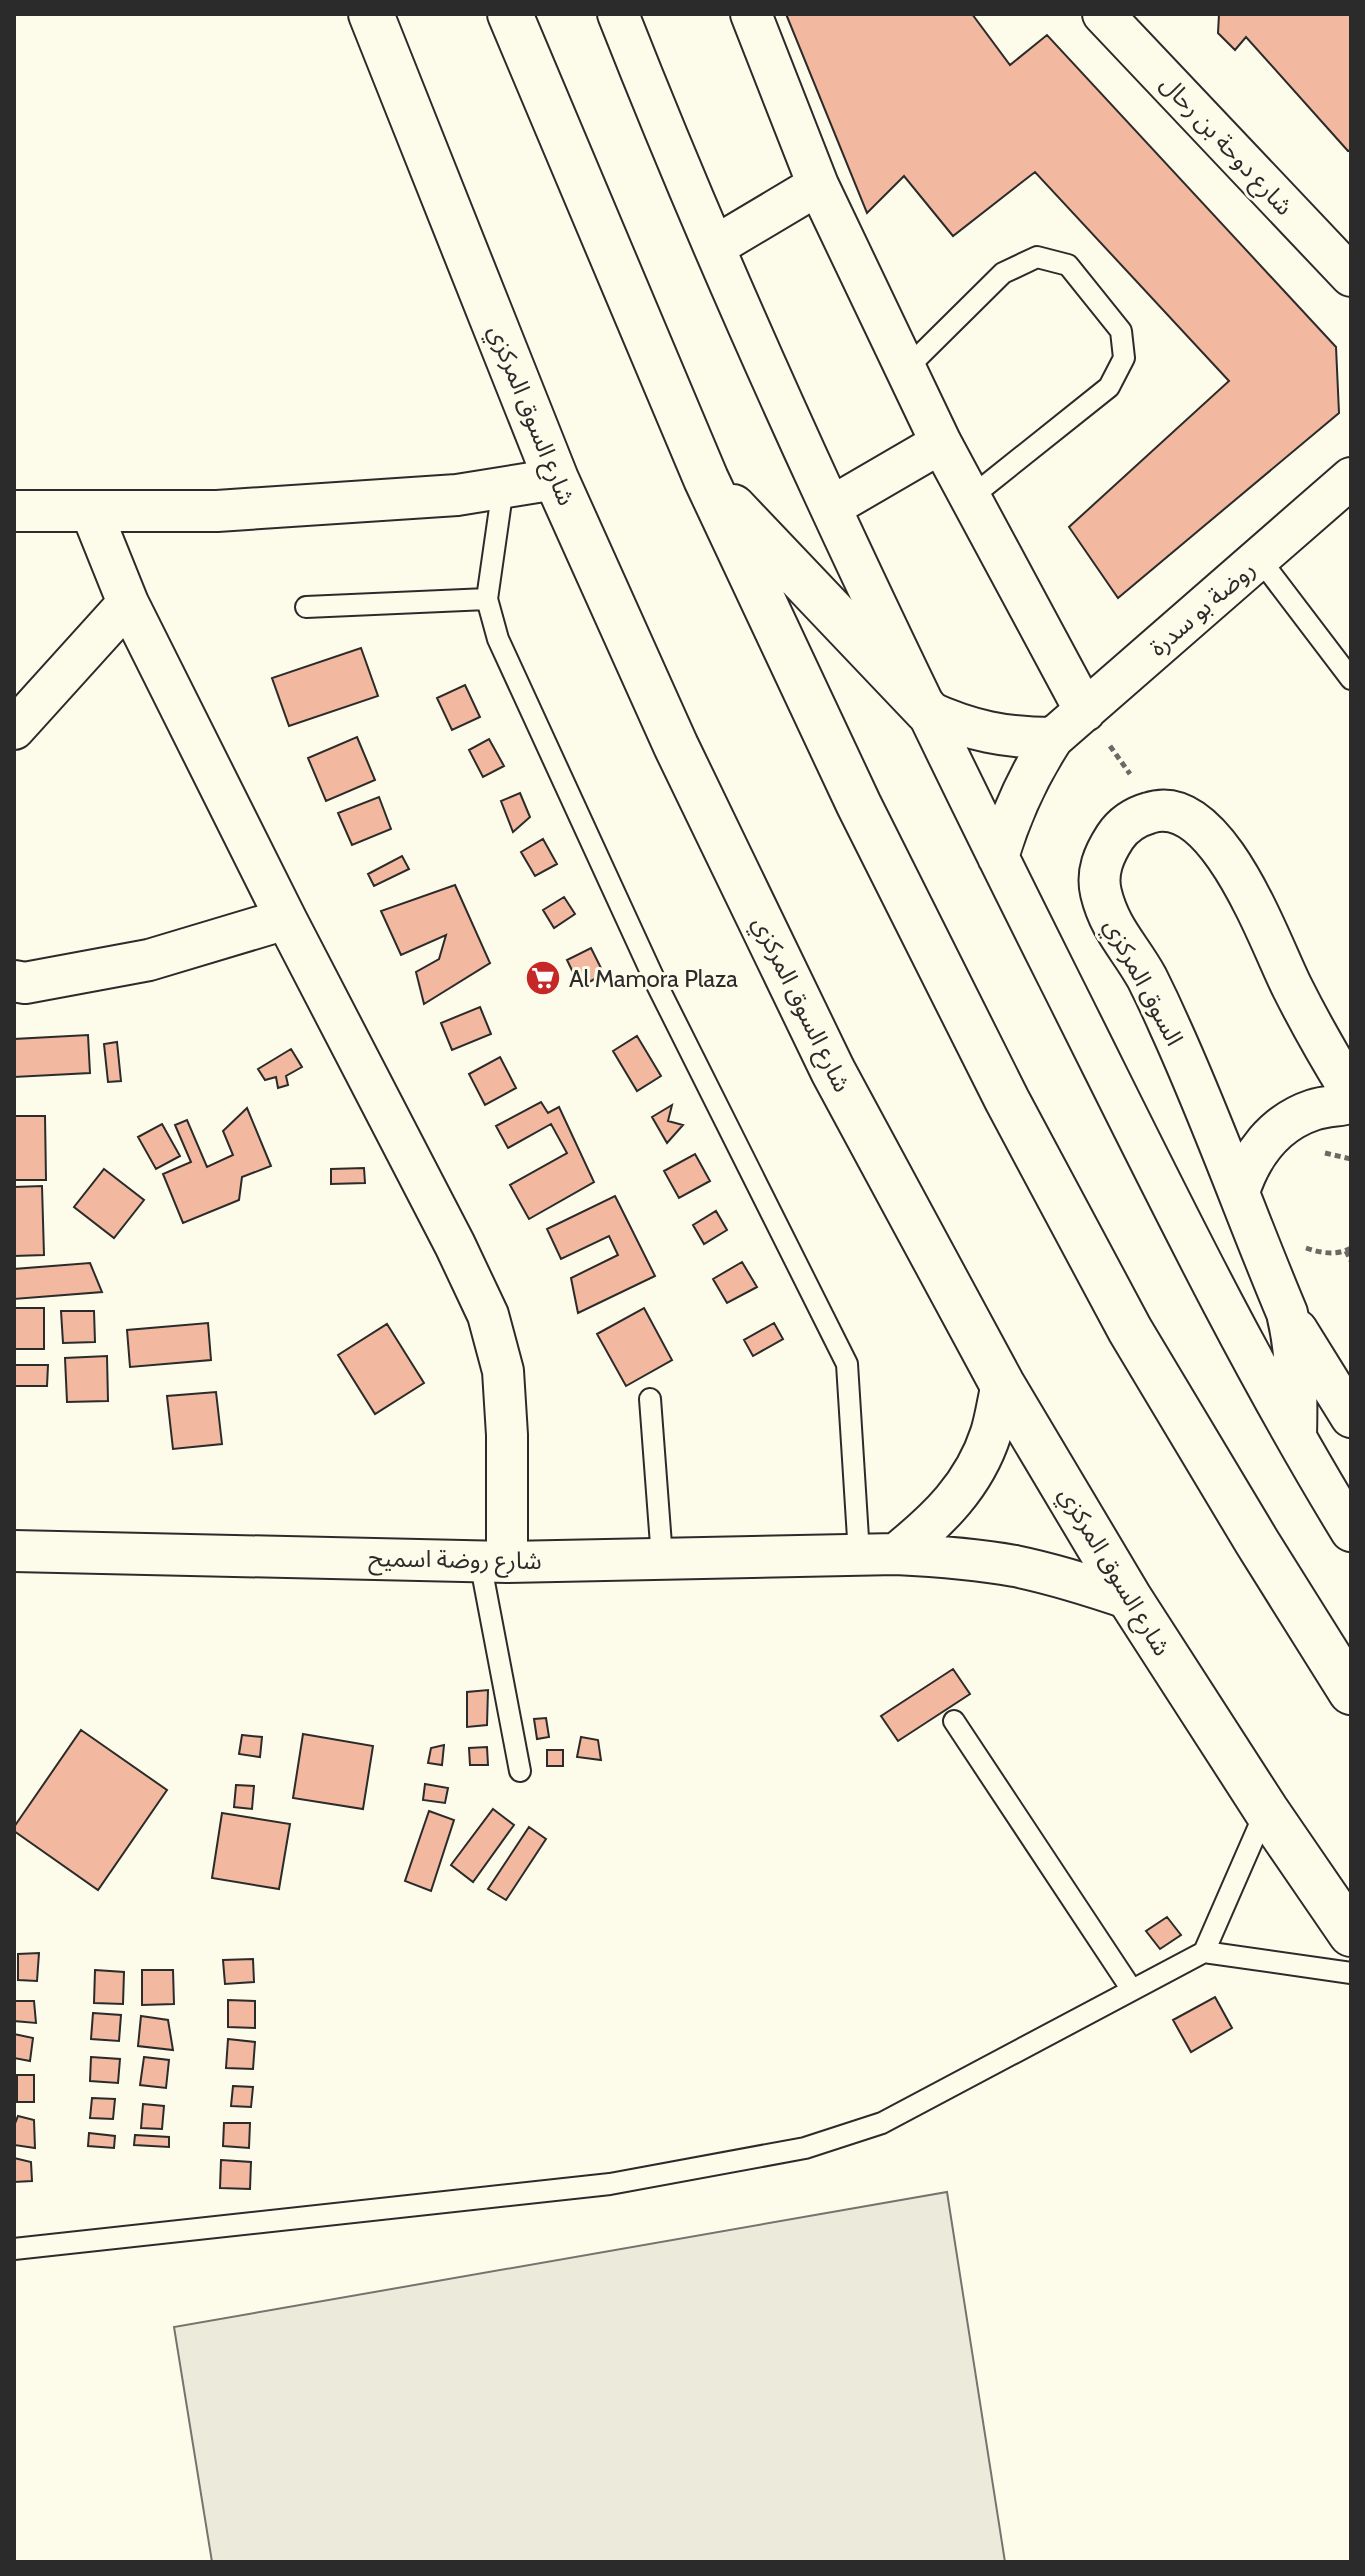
<svg xmlns="http://www.w3.org/2000/svg" width="1365" height="2576" viewBox="0 0 1365 2576" font-family="Cabin,'Noto Sans Arabic',sans-serif">
  <rect width="100%" height="100%" fill="#fdfbea"/>
  <path fill="#ecebdb" stroke="#74746e" stroke-width="2" d="M947 2192 1005 2562H212L174 2327Z"/>
  <path fill="#f2b8a0" stroke="#2b2b2b" stroke-width="2" d="M786 14H972L1010 65 1047 35 1336 347 1339 413 1118 598 1069 527 1229 381 1035 172 953 236 904 176 867 213Z
    M1219 14H1351V150L1348 151 1246 37 1235 50 1218 33Z
    M361 648 378 696 289 726 272 678Z
    M465 685 480 717 452 730 437 698Z
    M357 737 375 780 326 801 308 758Z
    M489 739 504 766 483 777 469 750Z
    M520 793 530 817 513 832 501 801Z
    M379 797 391 829 352 845 338 813Z
    M543 839 557 864 535 876 521 852Z
    M402 856 409 869 374 886 368 874Z
    M455 885 490 963 424 1004 416 972 439 959 446 935 401 955 381 911Z
    M564 897 575 914 554 928 543 910Z
    M591 948 604 974 580 987 567 960Z
    M480 1007 491 1034 452 1050 441 1023Z
    M88 1035 90 1073 14 1077V1039Z
    M637 1036 661 1076 637 1091 613 1051Z
    M117 1042 121 1081 108 1082 104 1044Z
    M291 1049 302 1067 286 1076 288 1085 278 1088 276 1077 265 1080 258 1069Z
    M500 1057 516 1088 485 1105 469 1074Z
    M541 1102 548 1113 559 1107 594 1182 529 1219 510 1185 567 1153 551 1124 508 1148 496 1126Z
    M672 1105 668 1121 683 1125 667 1143 652 1117Z
    M247 1108 271 1166 242 1177 239 1200 183 1223 163 1174 191 1162 175 1125 187 1120 207 1167 233 1155 223 1131Z
    M14 1116H45L46 1180H14Z
    M162 1124 180 1156 156 1169 138 1137Z
    M695 1154 710 1181 679 1198 664 1171Z
    M364 1168 365 1183 331 1184V1169Z
    M104 1169 144 1200 114 1238 74 1207Z
    M42 1186 44 1255 14 1256V1187Z
    M615 1196 655 1276 578 1313 571 1278 618 1255 609 1236 561 1259 547 1229Z
    M716 1211 727 1230 704 1244 693 1225Z
    M742 1262 757 1287 727 1303 713 1279Z
    M90 1263 102 1292 14 1299V1269Z
    M14 1308H44V1349H14Z
    M644 1308 672 1360 626 1386 597 1334Z
    M61 1311H94L95 1342 63 1343Z
    M208 1323 211 1360 130 1367 127 1330Z
    M774 1323 783 1339 753 1356 744 1340Z
    M387 1324 424 1383 375 1414 338 1355Z
    M107 1356 108 1401 67 1402 65 1358Z
    M14 1365H48L47 1386H14Z
    M216 1392 222 1444 173 1449 167 1396Z
    M953 1669 970 1694 898 1741 881 1716Z
    M488 1690 487 1725 467 1727V1692Z
    M546 1718 549 1737 537 1739 534 1719Z
    M81 1730 167 1790 98 1890 14 1831V1827Z
    M303 1734 373 1746 363 1809 293 1798Z
    M242 1735 262 1737 260 1757 239 1754Z
    M581 1737 598 1740 601 1760 577 1757Z
    M444 1745 442 1765 428 1763 431 1748Z
    M487 1747 488 1765H470L469 1748Z
    M547 1750H563V1766H547Z
    M425 1784 448 1788 445 1803 423 1800Z
    M236 1785 254 1786 252 1809 234 1807Z
    M493 1809 514 1825 473 1882 451 1865Z
    M429 1811 454 1820 431 1891 405 1881Z
    M222 1813 290 1824 279 1889 212 1878Z
    M529 1827 546 1839 506 1900 488 1889Z
    M1167 1917 1181 1935 1160 1949 1146 1931Z
    M39 1953 37 1981 18 1980V1954Z
    M253 1959 254 1982 225 1984 223 1960Z
    M95 1970 124 1972 123 2004 94 2003Z
    M142 1970H173L174 2004 142 2005Z
    M1215 1997 1232 2028 1191 2052 1173 2020Z
    M228 2000 255 2001V2028L228 2027Z
    M14 2001H34L36 2023 14 2021Z
    M93 2013 121 2015 119 2041 91 2039Z
    M141 2016 168 2020 173 2050 138 2046Z
    M14 2034 33 2038 30 2061 14 2058Z
    M228 2039 255 2042 253 2069 226 2068Z
    M91 2057 120 2059 118 2083 90 2081Z
    M144 2057 169 2060 166 2088 140 2085Z
    M17 2075H34V2102H17Z
    M233 2086 253 2087 251 2107 231 2106Z
    M92 2098 115 2099 113 2119 90 2118Z
    M143 2104 164 2106 162 2129 141 2128Z
    M18 2116 34 2120 35 2148 14 2145V2126Z
    M224 2123H250L249 2148 223 2146Z
    M89 2133 115 2136 114 2148 88 2146Z
    M135 2135 169 2137V2147L134 2145Z
    M14 2158 31 2162 32 2181 14 2182Z
    M221 2160 251 2162 250 2189 220 2188Z"/>
  <g fill="none" stroke-linecap="round" stroke-linejoin="round">
    <g stroke="#2b2b2b" stroke-width="24">
      <path id="lane" d="M906 369 1003 273 1037 257 1068 265 1121 331 1124 358 1109 387 970 498
        M503 487 487 599 498 639 656 983 847 1364 859 1554
        M1259 558 1351 679
        M306 607 487 599
        M650 1399 662 1558
        M480 1561 520 1771
        M954 1721 1132 1990
        M1204 1952 1266 1810
        M14 2249 610 2184 805 2148 882 2123 1204 1952 1351 1973"/>
    </g>
    <g stroke="#2b2b2b" stroke-width="44">
      <path id="street" d="M618 14C747 342 900 662 1058 977 1152 1164 1242 1353 1351 1531
        M751 14 818 185 941 443 1085 711
        M1103 14 1351 276
        M714 247 818 185
        M831 507 941 443
        M14 511H217L457 495 556 479
        M128 603 286 919 455 1245 488 1315 503 1371 507 1435V1562
        M927 711C971 731 1005 738 1053 738
        M14 729 128 603 91 511
        M998 857C1011 814 1028 776 1053 738L1351 478
        M14 981 25 983 149 960 286 919
        M1239 1192C1251 1155 1274 1123 1313 1110 1325 1106 1339 1106 1351 1103
        M1297 1330 1351 1417
        M1296 1437C1297 1395 1297 1354 1287 1313 1247 1218 1213 1121 1170 1027 1163 1011 1155 994 1147 978 1130 947 1110 930 1101 893 1096 872 1104 854 1115 837 1123 825 1135 817 1149 813 1217 790 1269 941 1292 987 1310 1023 1330 1058 1351 1092
        M14 1551 507 1562 896 1554C936 1556 976 1559 1015 1566 1054 1574 1092 1586 1130 1599
        M896 1554C938 1520 974 1486 991 1433 996 1417 998 1400 1002 1384"/>
    </g>
    <g stroke="#2b2b2b" stroke-width="48">
      <path id="secondary" d="M371 14 556 479 676 746 833 1071 1002 1384 1130 1599 1266 1810 1351 1934
        M510 14 706 479 859 805 1007 1100 1130 1330 1257 1542 1351 1692
        M733 507 927 711"/>
    </g>
    <path stroke="#6a6964" stroke-width="5" stroke-dasharray="6 4" stroke-linecap="butt" d="M1110 746 1130 774
      M1325 1153 1351 1159
      M1306 1248C1321 1253 1336 1256 1351 1248
      M1346 1251 1351 1261"/>
    <use href="#lane" stroke="#fdfbea" stroke-width="20"/>
    <use href="#street" stroke="#fdfbea" stroke-width="40"/>
    <use href="#secondary" stroke="#fdfbea" stroke-width="44"/>
  </g>
  <defs>
    <g id="supermarket-disc" transform="scale(1.8)"><circle r="9.5" fill="#c62828" stroke="#fdfbea"/><path d="M-6-5.5h2.5l.6 2H6L4.5 2H-2.5L-4.4-4H-6ZM-1.5 3.2a1.3 1.3 0 1 0 .1 0ZM3 3.2a1.3 1.3 0 1 0 .1 0Z" fill="#fff"/></g>
  </defs>
  <g fill-rule="evenodd">
    <use href="#supermarket-disc" x="543" y="978"/>
  </g>
  <g text-anchor="middle" dominant-baseline="central" stroke-width="6" stroke-linejoin="round" paint-order="stroke">
    <g font-size="24" fill="#2b2b2b" stroke="#fdfbea">
      <text transform="translate(1227 145) rotate(47)">شارع دوحة بن رحال</text>
      <text transform="translate(532 415) rotate(68)">شارع السوق المركزي</text>
      <text transform="translate(1202 608) rotate(-41)">روضة بو سدرة</text>
      <text transform="translate(1144 982) rotate(62)">السوق المركزي</text>
      <text transform="translate(802 1004) rotate(64)">شارع السوق المركزي</text>
      <text transform="translate(455 1559) rotate(1)">شارع روضة اسميح</text>
      <text transform="translate(1115 1571) rotate(59)">شارع السوق المركزي</text>
    </g>
    <g font-size="24" fill="#2b2b2b" stroke="#fdfbea" text-anchor="start">
      <text x="569" y="978">Al Mamora Plaza</text>
    </g>
  </g>
  <rect width="1365" height="2576" fill="none" stroke="#2b2b2b" stroke-width="32"/>
</svg>
